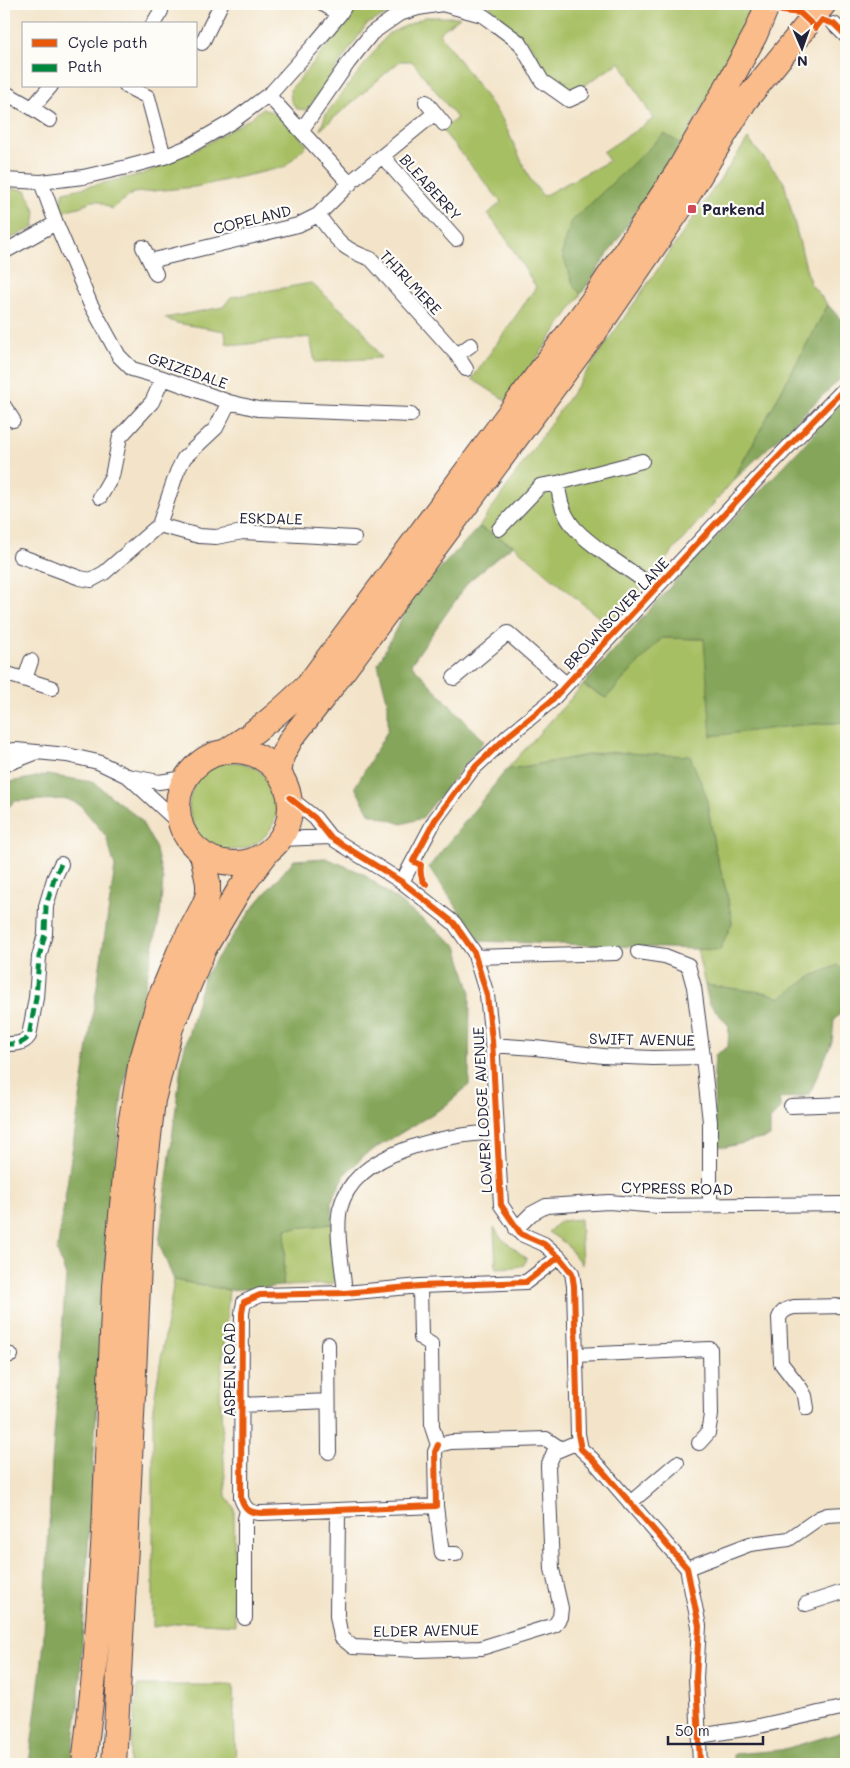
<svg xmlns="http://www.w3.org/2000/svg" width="850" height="1768" viewBox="0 0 850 1768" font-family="Mali,sans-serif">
  <rect width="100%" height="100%" fill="#fdfcf7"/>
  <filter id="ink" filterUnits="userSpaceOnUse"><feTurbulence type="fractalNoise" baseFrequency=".02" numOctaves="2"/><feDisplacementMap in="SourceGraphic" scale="10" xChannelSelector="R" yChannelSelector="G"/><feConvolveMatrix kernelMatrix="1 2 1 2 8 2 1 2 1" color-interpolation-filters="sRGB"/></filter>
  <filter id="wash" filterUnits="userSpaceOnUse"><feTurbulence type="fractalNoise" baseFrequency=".0096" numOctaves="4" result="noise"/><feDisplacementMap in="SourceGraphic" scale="20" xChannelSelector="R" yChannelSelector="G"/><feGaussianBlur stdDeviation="1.12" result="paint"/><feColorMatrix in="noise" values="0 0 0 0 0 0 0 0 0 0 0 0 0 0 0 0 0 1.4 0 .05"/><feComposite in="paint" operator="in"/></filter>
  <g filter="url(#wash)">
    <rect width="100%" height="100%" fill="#f3e4c9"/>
    <path fill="#a7bf64" stroke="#647050" d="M359 4H419L403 7 367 24 307 110 297 109 291 101 290 90 347 23Z
      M481 4H751L749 12 724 67 682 144 574 287 581 294 507 401 472 379 536 287 507 240 488 214 501 202 442 130 457 118 412 61H400L320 130 326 114 388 34 425 17H460L439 33 502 119 530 179 543 196 609 161 603 152 653 119 620 62 585 85 573 90 554 85 531 46 488 5Z
      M263 108 284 118 307 145 285 167 195 187 133 193 112 209 98 201H92L79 207 66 210 60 218 59 207 64 192 143 174 203 146 249 119Z
      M748 139 784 182 810 283 828 305 732 482 609 626 513 545 479 527Z
      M4 187 26 190 36 213 34 227 4 242Z
      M311 283 360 326 381 358 315 362 310 337 239 345 226 343 225 331 176 323 165 318 223 307 231 297Z
      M662 638 704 639 801 725 846 722V973L838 965 780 998 768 993 705 985 697 949 719 950 732 923 727 894 715 850 605 752 506 770 583 685 606 698Z
      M189 806a44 44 0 1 1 88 0a44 44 0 1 1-88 0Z
      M580 1219 582 1265 565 1243 548 1232 560 1221Z
      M333 1224 336 1278 333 1284 283 1286 286 1229Z
      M494 1227 500 1237 526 1258 524 1265 515 1267 496 1268Z
      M174 1280 229 1290 220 1392 226 1496 234 1508 235 1625 186 1622 153 1627V1407Z
      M138 1685H233L236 1764H129Z"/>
    <path fill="#85a65a" stroke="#54644a" d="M664 134 682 144 581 294 574 287 562 253 571 222Z
      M828 305 846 325V375L839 380 732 482Z
      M846 396V722L801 725 711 736 704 639 662 638 606 698 583 685 685 570 801 448Z
      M479 527 513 545 469 581 411 664 484 741 422 818 402 824 369 813 355 787 388 730V704L378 664 412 598Z
      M605 752 690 756 706 795 715 850 727 894 732 923 720 950 480 941 429 867 506 770Z
      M47 775 93 782 140 819 155 846 163 880 160 915 122 1095 106 1258 78 1709 71 1764H29L43 1652 52 1463 66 1276 57 1251 115 867 106 836 80 805 67 799 15 801 4 811V783Z
      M326 858 362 873 457 946 470 990 469 1085 444 1107 366 1154 346 1173 331 1202 333 1224 286 1229 283 1286 229 1290 174 1280 159 1244 182 1058 204 976 255 905 294 860Z
      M838 965 846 973V1008L834 1020 832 1042 809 1095 779 1099 781 1108 770 1120V1137L726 1147 715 1146 714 1072 715 1055 728 1047 729 1026 709 1003 705 985 768 993 780 998 812 976Z
      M846 1731V1764H733V1754L781 1750Z"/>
  </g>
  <g filter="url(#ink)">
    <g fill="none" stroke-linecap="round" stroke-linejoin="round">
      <g stroke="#413f50" stroke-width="16">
        <path id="minor" d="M323 4 340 14
          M153 24 161 11
          M834 24 846 36
          M202 43 221 4
          M126 86 148 97 164 157
          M4 92 32 108 50 120
          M268 95 350 184
          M426 102 444 124
          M32 108 51 86
          M301 131 348 63 372 33 399 14 418 8 442 4 482 15 496 25 520 43 542 81 569 100 582 94
          M383 157 456 239
          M4 180 41 182 83 177 127 167 164 157 188 147 233 121 272 92 314 45 340 14 346 4
          M41 182 56 223 90 303 119 356 132 369 163 378 229 402 258 409 411 415
          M318 215C337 240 341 249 371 259L457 355 466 369
          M143 247 156 274
          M4 252 56 223
          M150 261 298 225 318 215 353 180 435 113
          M457 355 471 345
          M4 406 13 420
          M558 483C560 523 581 536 611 558 626 568 641 578 655 589
          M100 497 112 476 120 437 152 402 163 378
          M159 525 199 536 216 537 243 532 354 538
          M499 529 540 486 558 483 642 461
          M20 556 80 578 91 580 104 573 159 525 177 472 184 458 216 428 229 402
          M4 673 52 688
          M454 678 508 633 566 684
          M25 679 31 661
          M4 751 16 750 67 755 98 762 127 776 159 782 185 778
          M4 765 35 753
          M128 776 179 823
          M290 798 315 818 330 837 402 882 454 923 474 952 487 995 492 1040 501 1205 521 1234 544 1244 559 1257 572 1273 574 1286 578 1434 581 1449 593 1460 687 1568 699 1626 696 1678 700 1764
          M281 839 330 837
          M402 882 435 820 471 771 508 736 551 701 757 479 846 387
          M638 952 665 956 688 965 694 987 703 1057
          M476 957 616 953
          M4 1044C14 1044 23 1045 29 1036L36 998 39 957 45 934 46 906 54 879 61 864
          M492 1045 535 1048 603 1056 653 1058 703 1057 710 1122V1205
          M791 1106 846 1104
          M516 1229 531 1214 546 1206 609 1202 658 1206 846 1204
          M420 1286 421 1338 431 1344 432 1427 438 1445
          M345 1293C343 1270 335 1231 340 1209 354 1150 447 1135 497 1132
          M328 1344 329 1452
          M4 1354 11 1355
          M576 1355 710 1349 711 1415 708 1433 699 1443
          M242 1405 328 1401
          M807 1408 805 1396 801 1389 781 1363 779 1318C782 1311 786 1309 794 1307L846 1306
          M438 1445 435 1452 436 1506 262 1513C250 1513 245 1510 241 1498L242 1313 244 1302 260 1295 345 1293 420 1286 526 1282 559 1257
          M438 1445 451 1442 546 1439 561 1449
          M630 1503 677 1463
          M436 1506 442 1554H456
          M338 1510 337 1616 341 1637 353 1647 418 1650 481 1648 555 1625 560 1617 561 1608 552 1569 548 1466 554 1452 578 1442
          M687 1568 750 1544 789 1539 819 1518 827 1515 846 1514
          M806 1604 846 1591
          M245 1618V1519L247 1510
          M699 1736 750 1728 846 1707"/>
      </g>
      <g stroke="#413f50" stroke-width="26">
        <path id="trunk" d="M178 807a56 56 0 1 1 112 0a56 56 0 1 1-112 0Z
          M226 751C258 731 281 711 308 685L593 300 678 171 729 83 755 35 768 4
          M279 774 282 756 291 739 333 685 600 325 679 210 745 101 824 4
          M84 1764 95 1667 104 1532 114 1286 130 1125 140 1066 159 1000 179 952 204 905 208 894V883L202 854
          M114 1764 126 1547 142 1199 153 1100 171 1028 204 949 239 890 267 853"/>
      </g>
      <use href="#minor" stroke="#fff" stroke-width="14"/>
      <use href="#trunk" stroke="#f9bc8a" stroke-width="24"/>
      <path stroke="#00873e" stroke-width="5" stroke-dasharray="10 5" stroke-linecap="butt" d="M4 1044C14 1044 23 1045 29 1036L36 998 39 957 45 934 46 906 54 879 61 864
        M4 1354 11 1355"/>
      <g stroke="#fdfcf7" stroke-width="9">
        <path id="cycleway" d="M762 4 782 11 800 13 816 28 822 20 834 24 846 36
          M290 798 315 818 330 837 402 882 454 923 474 952 487 995 492 1040 501 1205 521 1234 544 1244 559 1257 572 1273 574 1286 578 1434 581 1449 593 1460 687 1568 699 1626 696 1678 700 1764
          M426 884C420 879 420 872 421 865L413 861 435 820 471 771 508 736 551 701 757 479 846 387
          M438 1445 435 1452 436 1506 262 1513C250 1513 245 1510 241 1498L242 1313 244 1302 260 1295 345 1293 420 1286 526 1282 559 1257"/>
      </g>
      <use href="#cycleway" stroke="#e8590c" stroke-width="6"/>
    </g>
  </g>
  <rect fill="#d1495b" stroke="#fdfcf7" stroke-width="2" x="687" y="204" width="10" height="10" rx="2.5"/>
  <g text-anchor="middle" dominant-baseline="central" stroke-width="4.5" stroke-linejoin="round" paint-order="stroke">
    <g font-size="15" fill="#22223b" stroke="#fdfcf7">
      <text transform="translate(431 187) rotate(48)">BLEABERRY</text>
      <text transform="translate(252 219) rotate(-14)">COPELAND</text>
      <text transform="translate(411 282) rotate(47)">THIRLMERE</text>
      <text transform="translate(188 370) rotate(19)">GRIZEDALE</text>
      <text transform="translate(271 518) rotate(1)">ESKDALE</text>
      <text transform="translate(616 613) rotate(-47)">BROWNSOVER LANE</text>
      <text transform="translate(642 1039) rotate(1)">SWIFT AVENUE</text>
      <text transform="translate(482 1110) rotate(-93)">LOWER LODGE AVENUE</text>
      <text transform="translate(677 1188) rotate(1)">CYPRESS ROAD</text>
      <text transform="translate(229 1370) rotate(-90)">ASPEN ROAD</text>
      <text transform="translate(426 1630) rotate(-1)">ELDER AVENUE</text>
    </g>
    <g font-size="15" font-weight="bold" fill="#22223b" stroke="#fdfcf7" text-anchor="start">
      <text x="702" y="209">Parkend</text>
    </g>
  </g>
  <rect width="850" height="1768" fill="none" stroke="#fdfcf7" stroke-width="20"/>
  <rect x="22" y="22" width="175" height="65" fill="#fdfcf7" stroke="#a5a5ac"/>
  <rect x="32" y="39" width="25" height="8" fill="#e8590c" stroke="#a5a5ac"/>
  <text x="68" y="48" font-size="15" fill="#22223b">Cycle path</text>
  <rect x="32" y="64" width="25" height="8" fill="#00873e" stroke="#a5a5ac"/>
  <text x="68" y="72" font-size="15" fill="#22223b">Path</text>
  <g transform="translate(802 48) rotate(178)" stroke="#fdfcf7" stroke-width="4" paint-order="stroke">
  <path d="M0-4L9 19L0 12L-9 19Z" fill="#22223b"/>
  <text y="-8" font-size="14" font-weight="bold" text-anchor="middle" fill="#22223b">N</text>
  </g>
  <path d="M668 1736v8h95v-8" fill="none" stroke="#22223b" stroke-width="2.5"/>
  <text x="675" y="1736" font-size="15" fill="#22223b" stroke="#fdfcf7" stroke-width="4" paint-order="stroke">50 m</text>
</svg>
